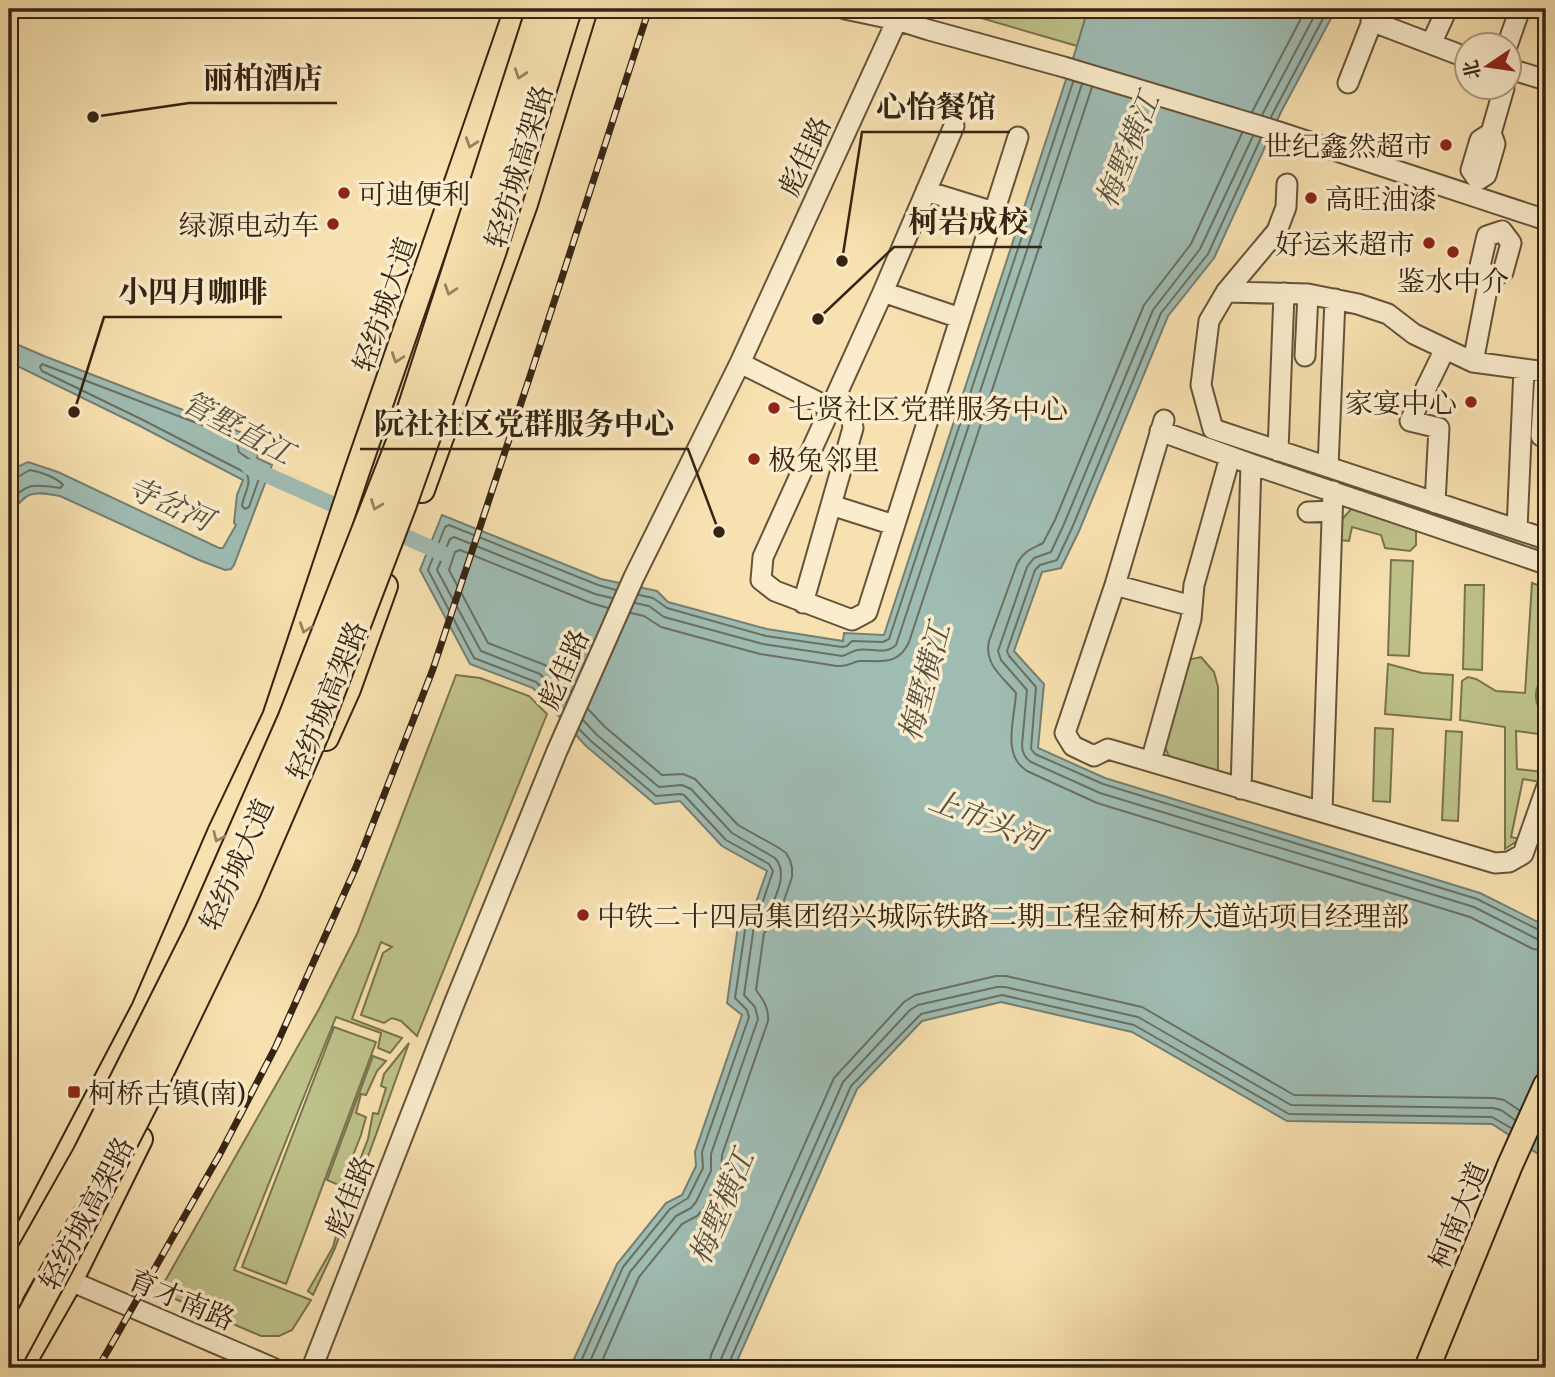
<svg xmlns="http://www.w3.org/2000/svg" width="1555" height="1377" viewBox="0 0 1555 1377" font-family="'Gentium Book Plus','Noto Serif SC',serif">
  <rect width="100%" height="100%" fill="#f8e1b0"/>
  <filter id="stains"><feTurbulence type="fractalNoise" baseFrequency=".00286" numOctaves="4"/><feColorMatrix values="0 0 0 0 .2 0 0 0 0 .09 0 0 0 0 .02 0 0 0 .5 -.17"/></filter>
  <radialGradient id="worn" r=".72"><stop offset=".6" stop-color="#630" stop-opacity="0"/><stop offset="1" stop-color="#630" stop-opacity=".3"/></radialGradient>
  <path fill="#bec28a" stroke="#7a734e" stroke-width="2" d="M950 9H1088L1077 46Z
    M1352 508 1416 528V545L1410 551 1385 548 1381 535 1352 527 1349 541 1339 540 1337 525Z
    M1391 560 1413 561 1409 656 1388 655Z
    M1532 583 1546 588V673C1532 689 1533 703 1546 719V735L1516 731 1517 769 1544 772 1541 782 1523 779 1511 837 1520 839 1505 849V727L1460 720 1462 681 1468 677 1476 679 1496 691 1525 693Z
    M1465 585H1484L1482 670 1463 669Z
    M1201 657 1214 672 1218 687V778L1175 763 1168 754 1163 743 1187 660Z
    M1388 664 1422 673 1453 675 1451 720 1385 714Z
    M456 675 480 678 529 696 547 714 417 1036 401 1021 392 1018 384 1023 361 1015 383 953 392 947 381 942 352 1019 402 1038 390 1053 378 1048 381 1033 336 1017 234 1270 311 1300 292 1330 279 1336H261L166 1295 165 1281 319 1009 357 934Z
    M1375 728 1393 729 1390 802 1373 801Z
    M1446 731 1462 732 1458 821 1442 820Z
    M334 1027 376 1042 286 1284 242 1267Z
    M409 1043 335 1248 313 1295 308 1291 333 1247 347 1193 368 1139 373 1113 378 1114 386 1088 381 1086 384 1074Z
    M373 1056 386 1061 377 1071 366 1095 361 1094 356 1113 366 1117 361 1135 341 1186 327 1180Z"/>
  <path fill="#9fbcb3" stroke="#757f73" stroke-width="2" d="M1088 9H1336L1281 112 1214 258 1168 316 1079 531 1061 568 1042 572 1014 651 1044 684 1038 748 1105 778 1480 893 1546 926V1159L1492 1124 1287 1121 1132 1032 1001 1002 922 1021 857 1089 734 1368H570L617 1264 666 1203 682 1195 696 1166 695 1152 742 1015 727 1003 741 905 754 908 767 871 722 846 680 801 655 804 586 746 533 688 470 664 420 570 442 515 601 579 657 591 668 602 767 629 843 641 844 633 884 635 1077 46Z
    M9 341 44 356 248 435 244 447 258 455 257 458 272 465 234 565 231 569 225 570 199 560 60 496C31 490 26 492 9 516V474L19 466 28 462 58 472 219 548H223L236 525 234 523 237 495 243 480 138 425 9 362Z"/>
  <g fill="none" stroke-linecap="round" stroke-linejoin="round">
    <path stroke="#6a7062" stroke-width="2" d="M1252 112 1306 9
      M1262 115 1318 9
      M1271 117 1328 9
      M1242 133 1191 244 1144 305 1055 520 1043 543C1032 549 1023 551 1017 564L989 641C984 665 1003 677 1016 693 1015 718 1001 755 1027 771L1097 803 1470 917 1533 949 1546 951
      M1253 136 1200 249 1153 310 1064 524 1051 552 1034 558 1027 567 998 651 1001 660 1027 690 1022 745C1022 753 1025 758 1031 762L1100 793 1474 907 1537 939 1546 941
      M1261 138 1208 254 1161 313 1072 528 1057 560 1040 565 1035 570 1007 651 1009 656 1036 687 1031 749 1035 754 1103 784 1477 899 1541 931 1546 932
      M42 364 236 438 239 452C247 458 256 463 262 470L249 507 245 509 242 506C243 495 253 483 246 473L141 419 42 371 40 367Z
      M9 479H14L30 470C41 472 56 477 63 485L60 488C36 484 24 482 9 504
      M639 595 653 598 667 608 766 636 842 647 847 646 852 641 883 642 889 639 1073 82
      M635 603 649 606 664 617 763 644 842 656C848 655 852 651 857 650 872 647 884 656 896 645L1082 84
      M631 613 644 616 661 627 760 654 837 666C848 667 850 663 859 661 860 661 870 661 871 661 889 662 901 660 909 642L1092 87
      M571 691 545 665 488 643 449 570 455 552 460 550 591 603 608 608
      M566 702 540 674 481 651 437 570 450 539 454 537 595 594 612 598
      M588 709 605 727 662 775 683 774 695 779 738 825 779 848 786 853 790 860 792 868V877L779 915 774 924 764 933 756 990C763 1000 769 1007 768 1021L722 1155 721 1174 705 1207 697 1216 682 1224 639 1277 599 1368
      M563 710 536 682 474 658 428 570 445 527 449 525 598 585 616 590
      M583 720 597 735 659 787 682 785 691 789 732 833 775 858C789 873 775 898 768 914L764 920 754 926 744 995 755 1007 758 1019 711 1154V1171L696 1202 691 1208 676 1216 630 1272 587 1368
      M578 1368 623 1267 670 1209 688 1198 703 1168 702 1152 749 1017 747 1010 735 998 747 917 749 915 756 914 760 910 773 871 769 864 726 840 684 795 680 794 656 796 591 741 579 729
      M709 1368 711 1355 834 1078 904 1002 915 995 996 976H1006L1142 1007 1294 1095 1494 1098 1504 1100 1519 1110
      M719 1368 721 1359 843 1082 910 1010 918 1005 997 987H1005L1138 1017 1291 1105 1493 1108 1501 1110 1515 1120
      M728 1368 729 1363 851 1086 921 1014 1002 995 1134 1025 1289 1114 1492 1117 1511 1128"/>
    <path stroke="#9fbcb3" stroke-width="16" d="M249 467 442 553"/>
    <g stroke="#66533a" stroke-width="23">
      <path id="minor" d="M845 9 897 20 929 30 1064 67 1276 131 1546 220
        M1371 21 1468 58
        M1431 44 1447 9
        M1507 46 1520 9
        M1510 69 1546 80
        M1348 83 1377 9
        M954 126 883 292 763 557 761 580 775 591 852 620 867 612 1018 137
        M1491 133 1495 144 1486 175 1478 180 1471 170 1480 140Z
        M1491 133 1504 88
        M1287 184 1286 207 1277 231 1226 292 1209 321 1201 385 1213 429 1546 539
        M926 191 994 212
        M1502 231 1511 243 1503 272 1489 279 1480 266 1487 236Z
        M883 292 960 318
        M1226 292 1308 294 1358 304 1388 314 1414 334 1473 362 1546 372
        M1305 356 1308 294
        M1473 362 1489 279
        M740 363 830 408 851 415 853 428 803 603
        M1164 420 1115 585 1065 733 1073 746 1094 756 1108 749 1495 863 1509 862 1523 854 1546 789
        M1160 431 1251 464 1546 564
        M1541 436 1545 372
        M1278 451 1284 293
        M1328 467 1335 299
        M1435 503 1439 428 1410 421 1445 349
        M831 505 894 525
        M1308 512 1332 511
        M1517 529 1524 369
        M1115 585 1192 606
        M1151 761 1191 619 1194 585 1230 457
        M1241 789 1251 464
        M1322 812 1333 491
        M59 1276 273 1368
        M312 1368 454 1004 557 751 634 577 740 363 897 20 901 9"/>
    </g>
    <g stroke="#362412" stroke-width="28">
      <path id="major" d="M422 490 525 204 585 9
        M326 738 348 689 385 586
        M13 1259 144 1009 220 833 275 717 356 474 517 9
        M20 1368 70 1281 140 1139
        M1427 1368 1510 1165 1546 1085"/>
    </g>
    <use href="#minor" stroke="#faeccc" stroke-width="19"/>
    <use href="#major" stroke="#f8e1b0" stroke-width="24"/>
    <g stroke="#362412" stroke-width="7">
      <path id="rail" d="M98 1368 220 1154 276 1046 356 867 433 669 533 367 649 9"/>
    </g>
    <use href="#rail" stroke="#faeccc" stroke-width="4.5" stroke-dasharray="13" stroke-linecap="butt"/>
    <g stroke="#362412" stroke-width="32" stroke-linecap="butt">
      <path id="highway-bridge" d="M9 1293 87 1155 199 932 292 720 403 437 541 9
        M9 1358 82 1222 158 1074 245 894 315 732 402 504 492 250 567 9"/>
    </g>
    <use href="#highway-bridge" stroke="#f8e1b0" stroke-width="28"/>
  </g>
  <defs><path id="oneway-chevron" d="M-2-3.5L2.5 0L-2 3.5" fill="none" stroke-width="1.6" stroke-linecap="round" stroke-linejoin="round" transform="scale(1.75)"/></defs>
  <g stroke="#978261">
    <use href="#oneway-chevron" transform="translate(520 74) rotate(108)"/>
    <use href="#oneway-chevron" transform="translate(471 143) rotate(109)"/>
    <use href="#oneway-chevron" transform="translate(450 290) rotate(108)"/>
    <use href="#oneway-chevron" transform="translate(397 358) rotate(109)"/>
    <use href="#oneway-chevron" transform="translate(376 505) rotate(111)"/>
    <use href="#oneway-chevron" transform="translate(305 628) rotate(109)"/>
    <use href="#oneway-chevron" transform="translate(218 837) rotate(114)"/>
  </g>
  <g fill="#8f2418" stroke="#faeccc" stroke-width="2.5">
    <circle cx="1446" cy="145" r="7"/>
    <circle cx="344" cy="193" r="7"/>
    <circle cx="1311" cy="198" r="7"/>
    <circle cx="333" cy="224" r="7"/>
    <circle cx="1429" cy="243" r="7"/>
    <circle cx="1453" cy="252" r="7"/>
    <circle cx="1471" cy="402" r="7"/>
    <circle cx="774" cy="408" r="7"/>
    <circle cx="754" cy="459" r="7"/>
    <circle cx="583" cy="915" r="7"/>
    <rect x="67" y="1085" width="14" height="14" rx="3.5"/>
  </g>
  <g text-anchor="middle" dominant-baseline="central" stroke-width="7" stroke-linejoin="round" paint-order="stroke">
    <g font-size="28" fill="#362412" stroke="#faeccc" text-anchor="start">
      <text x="1432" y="145" text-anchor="end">世纪鑫然超市</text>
      <text x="358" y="193">可迪便利</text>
      <text x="1325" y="198">高旺油漆</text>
      <text x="319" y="224" text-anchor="end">绿源电动车</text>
      <text x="1415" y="243" text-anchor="end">好运来超市</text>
      <text x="1453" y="280" text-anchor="middle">鉴水中介</text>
      <text x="1457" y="402" text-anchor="end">家宴中心</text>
      <text x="788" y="408">七贤社区党群服务中心</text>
      <text x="768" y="459">极兔邻里</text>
      <text x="597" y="915">中铁二十四局集团绍兴城际铁路二期工程金柯桥大道站项目经理部</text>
      <text x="88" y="1092">柯桥古镇(南)</text>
    </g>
    <g font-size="28" fill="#362412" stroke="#faeccc">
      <text transform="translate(804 156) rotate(-65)">彪佳路</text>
      <text transform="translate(518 166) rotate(-73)">轻纺城高架路</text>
      <text transform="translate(384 304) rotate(-71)">轻纺城大道</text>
      <text transform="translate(563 669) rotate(-66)">彪佳路</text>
      <text transform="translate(326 700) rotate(-68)">轻纺城高架路</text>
      <text transform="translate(236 864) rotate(-66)">轻纺城大道</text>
      <text transform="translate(349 1196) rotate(-68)">彪佳路</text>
      <text transform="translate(86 1213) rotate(-62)">轻纺城高架路</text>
      <text transform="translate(1458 1215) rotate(-68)">柯南大道</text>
      <text transform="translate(182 1299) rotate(23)">育才南路</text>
    </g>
    <g font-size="30" font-style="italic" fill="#565242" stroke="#faeccc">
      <text transform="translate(1127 150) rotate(-68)">梅墅横江</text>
      <text transform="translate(238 427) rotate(28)">管墅直江</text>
      <text transform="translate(170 503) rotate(24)">寺岔河</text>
      <text transform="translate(924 682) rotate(-75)">梅墅横江</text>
      <text transform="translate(987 819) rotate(21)">上市头河</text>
      <text transform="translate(721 1207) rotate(-67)">梅墅横江</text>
    </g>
  </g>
  <path fill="none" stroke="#362412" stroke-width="2.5" d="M93 117L189 103H337M842 261L862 132H1010M818 319L894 247H1042M74 412L104 317H282M719 532L688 449H360"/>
  <g fill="#362412" stroke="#faeccc" stroke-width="2.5">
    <circle cx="93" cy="117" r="7"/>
    <circle cx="842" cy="261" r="7"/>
    <circle cx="818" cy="319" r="7"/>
    <circle cx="74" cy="412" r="7"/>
    <circle cx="719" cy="532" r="7"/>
  </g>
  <g font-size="30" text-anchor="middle" font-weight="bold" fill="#362412" stroke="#faeccc" stroke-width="7" stroke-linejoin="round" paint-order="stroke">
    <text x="263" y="88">丽柏酒店</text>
    <text x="936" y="117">心怡餐馆</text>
    <text x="968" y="232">柯岩成校</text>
    <text x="193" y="302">小四月咖啡</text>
    <text x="524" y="434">阮社社区党群服务中心</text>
  </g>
  <rect width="1555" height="1377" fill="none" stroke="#f8e1b0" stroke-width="35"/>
  <rect x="10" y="10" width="1534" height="1356" fill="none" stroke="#362412" stroke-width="3.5"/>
  <rect x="18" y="18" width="1520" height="1342" fill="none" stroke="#362412" stroke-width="2"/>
  <g transform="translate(1488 66) rotate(257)"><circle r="33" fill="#faeccc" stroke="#ac9c82" stroke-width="2"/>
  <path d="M0-5L12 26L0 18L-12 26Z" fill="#8f2418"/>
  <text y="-10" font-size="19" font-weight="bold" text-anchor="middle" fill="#362412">北</text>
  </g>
  <rect width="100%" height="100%" filter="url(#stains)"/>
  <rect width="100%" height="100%" fill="url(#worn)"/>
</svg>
